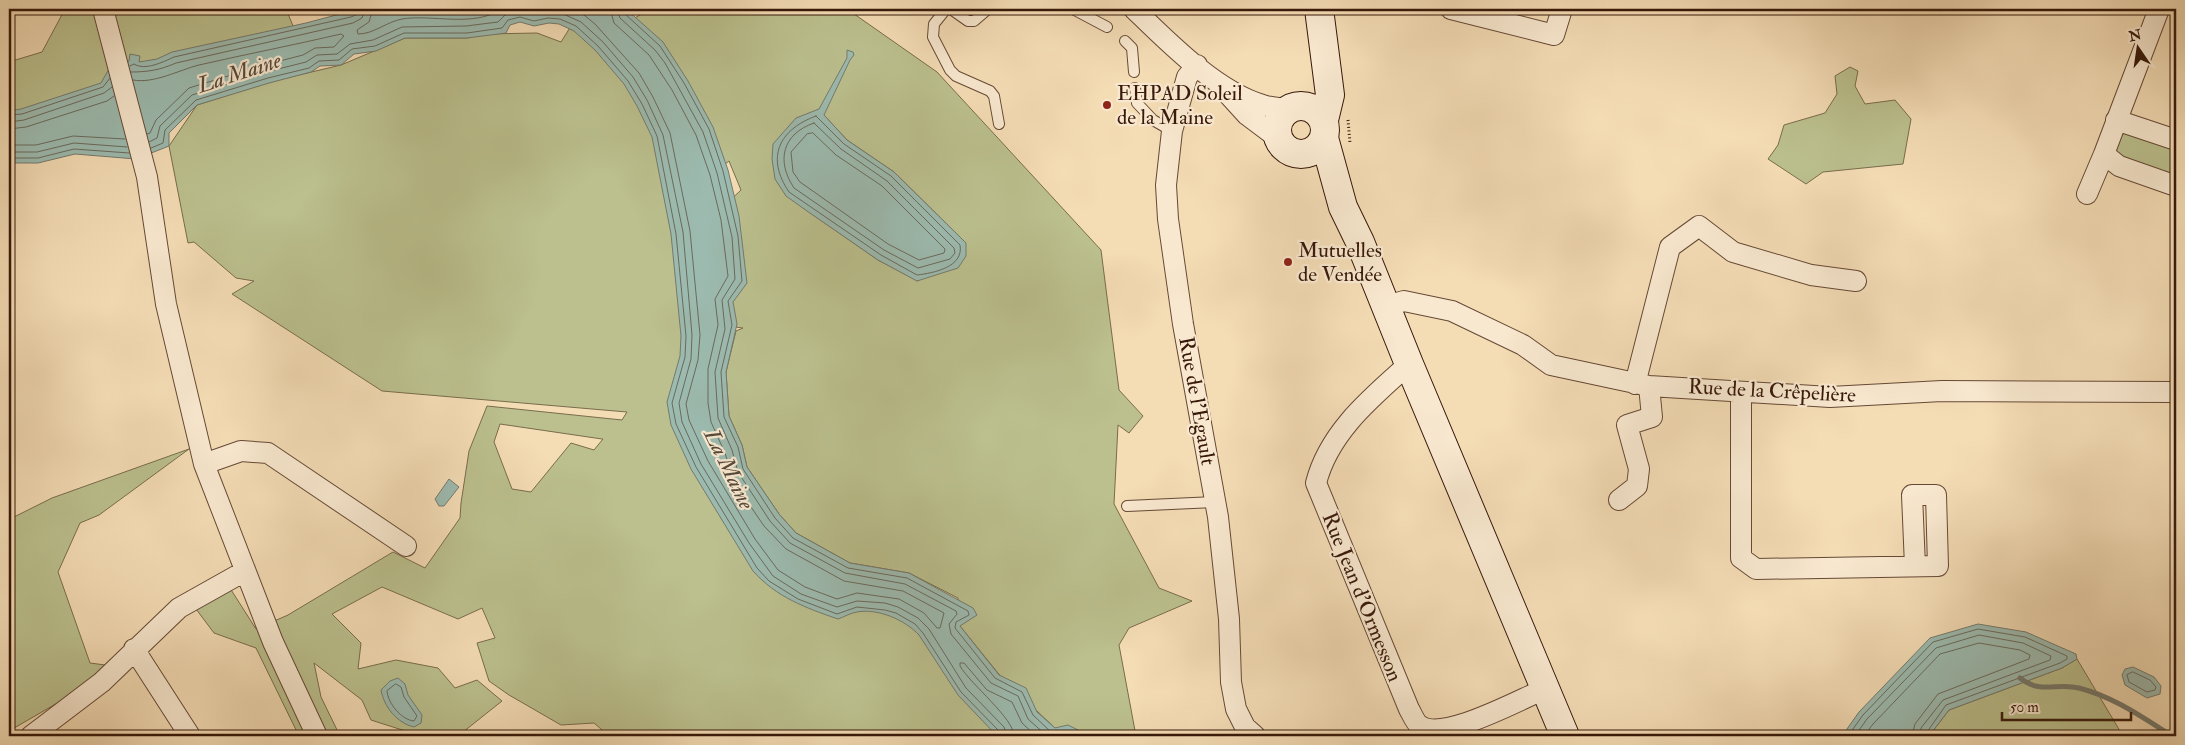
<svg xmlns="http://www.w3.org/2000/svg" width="2185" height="745" viewBox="0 0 2185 745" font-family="'IM FELL Double Pica',serif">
  <rect width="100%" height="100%" fill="#f4dcb5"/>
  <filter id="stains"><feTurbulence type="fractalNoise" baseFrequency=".004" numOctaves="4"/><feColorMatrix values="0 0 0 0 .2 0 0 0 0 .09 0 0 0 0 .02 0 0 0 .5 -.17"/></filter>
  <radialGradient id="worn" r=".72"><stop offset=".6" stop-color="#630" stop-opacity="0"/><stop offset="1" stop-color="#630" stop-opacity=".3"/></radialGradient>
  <path fill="#bbc08e" stroke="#796c4c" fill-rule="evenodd" d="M65 9H286L298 38 9 116V62L42 52Z
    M650 9H847L937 72 1101 250 1119 390 1143 416 1129 433 1118 425 1114 504 1159 588 1192 601 1129 628 1119 645 1136 736H1110L1055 728 1002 678 960 626 958 598 909 573 850 563 796 533 779 514 747 467 742 445 729 416 726 372 736 331 743 328 727 326 725 205 741 190 729 161 717 170 689 205 730 502 918 615 1007 736H609L594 723 561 725 509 695 489 681 477 643 495 638 482 608 458 619 382 587 332 614 361 643 358 669 396 660 438 668 455 688 477 680 502 701 463 732 421 736 371 720 362 700 314 663 321 697 340 736H326L317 720 302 736H299L256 648 214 633 196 609 228 585 256 629 288 615 393 552 425 568 460 518 461 503 469 451 487 406 622 420 627 412 382 391 232 294 254 281 236 278 194 242 188 243 169 146 197 105 269 82 341 65 405 38H467L486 34 537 33 561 42 578 15 606 35ZM819 110 847 140 894 172 966 243 918 281 878 260 802 207ZM500 424 602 439H603L594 450 571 443 531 492 512 489 494 442Z
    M1850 67 1858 71 1855 86 1865 104 1895 100 1911 119 1903 164 1823 172 1806 184 1768 159 1778 145 1784 125 1825 113 1837 94 1835 76Z
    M2128 131 2176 150V178L2121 158 2115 149 2120 136Z
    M189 449 99 515 80 523 58 572 90 663 113 666 92 683 9 731V515L14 517 52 498Z
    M2077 659 2123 736H1929L1949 710 2062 668Z"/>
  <path fill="#9cbbb0" stroke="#747a6e" d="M359 9H626L663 42 688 81 713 127 728 170 739 216 747 283 733 302 737 324 726 372 729 416 742 445 747 467 779 514 796 533 850 563 909 573 973 608 977 615 960 626 999 675 1026 688 1037 712 1055 728 1068 725 1090 736H997L958 695 919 635C905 620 878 608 857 612 850 613 844 617 838 619 806 608 776 597 753 571L691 469 671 425 667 402 680 356 681 336 671 234 652 137 637 106 624 84 595 50 574 31 559 24 549 23 534 26 520 22 510 25 506 33 467 38H405L376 51 354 54 341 65 320 66 311 72 269 83 197 105 169 133V146L136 159 75 154 38 163H9V111L21 109 101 83 109 69 129 61 130 54 140 56 139 62 157 59 172 52 306 23Z
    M847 50 853 52 854 55 850 60 824 115 847 140 894 172 966 243V256L958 268 917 281 878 260 807 211 786 196 775 179 772 159 773 144 796 118 819 109 847 58Z
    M449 479 459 487 444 506H439L435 499Z
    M1978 624 2026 632 2076 654 2077 659 2062 668 1949 710 1929 736H1842L1859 712 1930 638Z
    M2133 667 2154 677 2161 686 2160 694 2147 698 2125 685 2122 675 2125 669Z
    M398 678 405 684 408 695 422 715 421 723 414 727C397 723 384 707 381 690L390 681Z"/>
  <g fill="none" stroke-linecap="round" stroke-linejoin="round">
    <path stroke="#6a6a5d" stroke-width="1" d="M373 9 369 22 357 30 358 34C374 34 386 22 402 19 432 14 475 28 501 9
      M571 9 584 15 595 24 639 73 653 97 670 133 690 231 700 335 698 360 686 404 689 420 708 461 755 539 778 570 805 587 837 599 857 593 899 599 924 613 937 628H940L944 613 903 591 844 581 786 549 764 526 734 482 725 453 711 422 708 403V369L718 325 715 299 728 276 721 220 710 175 696 135 672 90 649 55 614 23 610 9
      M617 9 620 18 655 50 665 63 703 132 717 173 732 237 735 279 722 300 725 329 715 372 718 418 732 450 738 472 770 521 790 543 845 573 905 584 956 611 957 614 949 624 951 634 991 683 1018 696 1028 719 1047 736
      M624 9 625 14 660 46 684 83 709 129 723 171 738 236 742 281 728 301 732 325 721 372 724 417 738 447 743 469 775 518 793 538 848 568 907 578 968 611 969 615 956 622 955 628 995 678 1022 692 1033 715 1051 732 1056 733 1068 731 1079 736
      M130 66 134 64C145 71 163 62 174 57L351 17 358 14 359 9
      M131 72C148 72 160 70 176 63L353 23 362 18 365 9
      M133 80C154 84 179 70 199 65 247 54 294 45 341 34L344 36 334 47 315 48 303 55 264 65 189 88 156 120 150 133 147 134
      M9 115 22 114 103 87 110 78
      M816 116 844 144 891 176 960 245C964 267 934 273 917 275L881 255 789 192C766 158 778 130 816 116Z
      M9 122 24 120 104 93 112 87
      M814 123 841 149 887 181 954 248 955 253 950 259 918 268 884 250 794 188C776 161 782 134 814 123Z
      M9 129 26 127 107 101 114 96
      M813 133 836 155 882 186 945 249 944 253 919 260 888 244 800 182 793 172 791 152 807 134Z
      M149 142 157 138 160 126 192 95 266 72 306 62 317 55 337 54 350 44 373 40 402 27 466 26 498 22 505 15 520 11 534 14 548 12 561 13 581 22 603 42 633 77 647 100 663 135 683 232 692 335 691 359 679 403 682 422 701 464 749 543 773 576 801 594 837 607 857 601 885 603 898 607 918 618 929 629 966 688 1004 727 1007 736
      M9 145H36L73 136 125 139
      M151 148 163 143 165 130 196 100 268 78 309 68 319 61 339 60 352 49 375 46 404 33H467L502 28 508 20 520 17 534 21 548 18 560 19 576 26 598 46 628 81 642 104 657 136 676 234 686 336 685 357 672 403 676 424 696 467 757 568 769 581 798 599 837 614 857 607 885 610 896 613 915 624 923 633 961 692 999 731 1000 736
      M9 152H37L74 143 127 147
      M9 158H38L74 149 129 153
      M2133 672 2150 680 2156 687 2155 690 2147 692 2129 682 2127 675Z
      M396 684 401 687 404 697 417 716 414 721C402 720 388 704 387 691Z
      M1014 736C1014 718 971 685 960 666V663H964L987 690 1012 702 1022 723 1036 736
      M1848 736 1863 715 1933 642 1978 629 2025 637 2067 656V659L2060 663 1946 705 1927 732 1926 736
      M1855 736 1867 719 1936 648 1979 635 2023 643 2051 656 2050 660 1943 700 1921 728 1920 736
      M1864 736 1873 724 1940 654 1979 643 2020 650 2030 655 2029 659 1938 694 1915 724 1912 736"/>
    <path stroke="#747a6e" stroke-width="5" d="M2020 678C2042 695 2056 682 2079 688 2114 697 2142 717 2172 736"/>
    <g stroke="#664935" stroke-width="12">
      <path id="lane" d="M946 9 934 24 933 37 950 70 956 76 990 91 994 96 999 124
        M951 9 968 21H974L988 9
        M1073 9 1107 27
        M1125 41 1132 48 1134 72
        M1135 88 1137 103 1153 120 1172 131
        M1127 506 1215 502"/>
    </g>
    <g stroke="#664935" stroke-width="22">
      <path id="street" d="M103 9 147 177 166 304 204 464 273 642 317 736
        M1134 9C1168 42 1217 92 1263 105 1271 108 1281 108 1290 109
        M1451 9 1554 35 1562 9
        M2159 9 2104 154 2119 166 2176 186
        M1197 65 1187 77 1172 131 1166 185 1168 219 1183 324 1218 517 1229 619 1231 682 1236 709 1245 727 1255 736
        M1227 93 1247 115 1279 139
        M2116 120 2176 140
        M2087 194 2104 154
        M1386 306 1404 301 1452 311 1523 345 1551 365 1649 386 1830 397 1942 391 2176 392
        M1409 364C1371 398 1329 432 1316 483L1409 709C1412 714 1415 722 1419 725 1442 743 1520 699 1545 689
        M1635 384 1670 247 1699 226 1733 252 1811 275 1856 281
        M1741 393V558L1756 569 1938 566 1936 495H1912L1915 566
        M204 464 241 451 268 453 406 546
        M1619 500 1637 486 1639 469 1627 425 1652 417 1649 386
        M134 649 190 736
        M31 736 102 682 179 608 245 571"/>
    </g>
    <g stroke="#37180a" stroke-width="30">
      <path id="secondary" d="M1319 9 1330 95 1324 120
        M1277 130a24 24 0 1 1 48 0a24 24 0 1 1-48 0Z
        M1324 138 1343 207 1360 242 1409 364 1565 736"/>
    </g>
    <path stroke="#37180a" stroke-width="3" stroke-dasharray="1 2.5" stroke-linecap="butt" d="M1348 120 1350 143"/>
    <use href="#lane" stroke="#f8e8cf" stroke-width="10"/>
    <use href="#street" stroke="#f8e8cf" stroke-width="20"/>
    <use href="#secondary" stroke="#f8e8cf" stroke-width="28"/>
  </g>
  <g fill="#8f2418" stroke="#f8e8cf" stroke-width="2">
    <circle cx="1107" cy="105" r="5"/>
    <circle cx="1288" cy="262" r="5"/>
  </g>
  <g text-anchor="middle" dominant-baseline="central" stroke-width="4.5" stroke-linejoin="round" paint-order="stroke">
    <g font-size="21" fill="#37180a" stroke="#f8e8cf" text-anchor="start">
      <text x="1117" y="93">EHPAD Soleil<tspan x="1117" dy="24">de la Maine</tspan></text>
      <text x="1298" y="250">Mutuelles<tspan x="1298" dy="24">de Vendée</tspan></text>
    </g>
    <g font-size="21" fill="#37180a" stroke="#f8e8cf">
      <text transform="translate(1772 391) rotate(3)">Rue de la Crêpelière</text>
      <text transform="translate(1197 401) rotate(80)">Rue de l'Egault</text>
      <text transform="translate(1362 597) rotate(68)">Rue Jean d'Ormesson</text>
    </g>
    <g font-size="22" font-style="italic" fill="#55493c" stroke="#f8e8cf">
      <text transform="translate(239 73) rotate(-18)">La Maine</text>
      <text transform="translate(729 469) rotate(64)">La Maine</text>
    </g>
  </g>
  <rect width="2185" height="745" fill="none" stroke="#f4dcb5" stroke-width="30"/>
  <rect x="10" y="10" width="2165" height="725" fill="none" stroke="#37180a" stroke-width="2.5"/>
  <rect x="15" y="15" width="2155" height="715" fill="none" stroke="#37180a"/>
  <g transform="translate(2138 48) rotate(347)" stroke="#f8e8cf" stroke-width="4" paint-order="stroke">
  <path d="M0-4L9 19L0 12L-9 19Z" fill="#37180a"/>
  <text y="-8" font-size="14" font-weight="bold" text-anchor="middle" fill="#37180a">N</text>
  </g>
  <path d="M2002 712v8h129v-8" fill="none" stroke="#37180a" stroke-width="2.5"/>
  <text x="2010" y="712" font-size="15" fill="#37180a" stroke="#f8e8cf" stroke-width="4" paint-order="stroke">50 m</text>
  <rect width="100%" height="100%" filter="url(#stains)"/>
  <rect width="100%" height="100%" fill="url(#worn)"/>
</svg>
